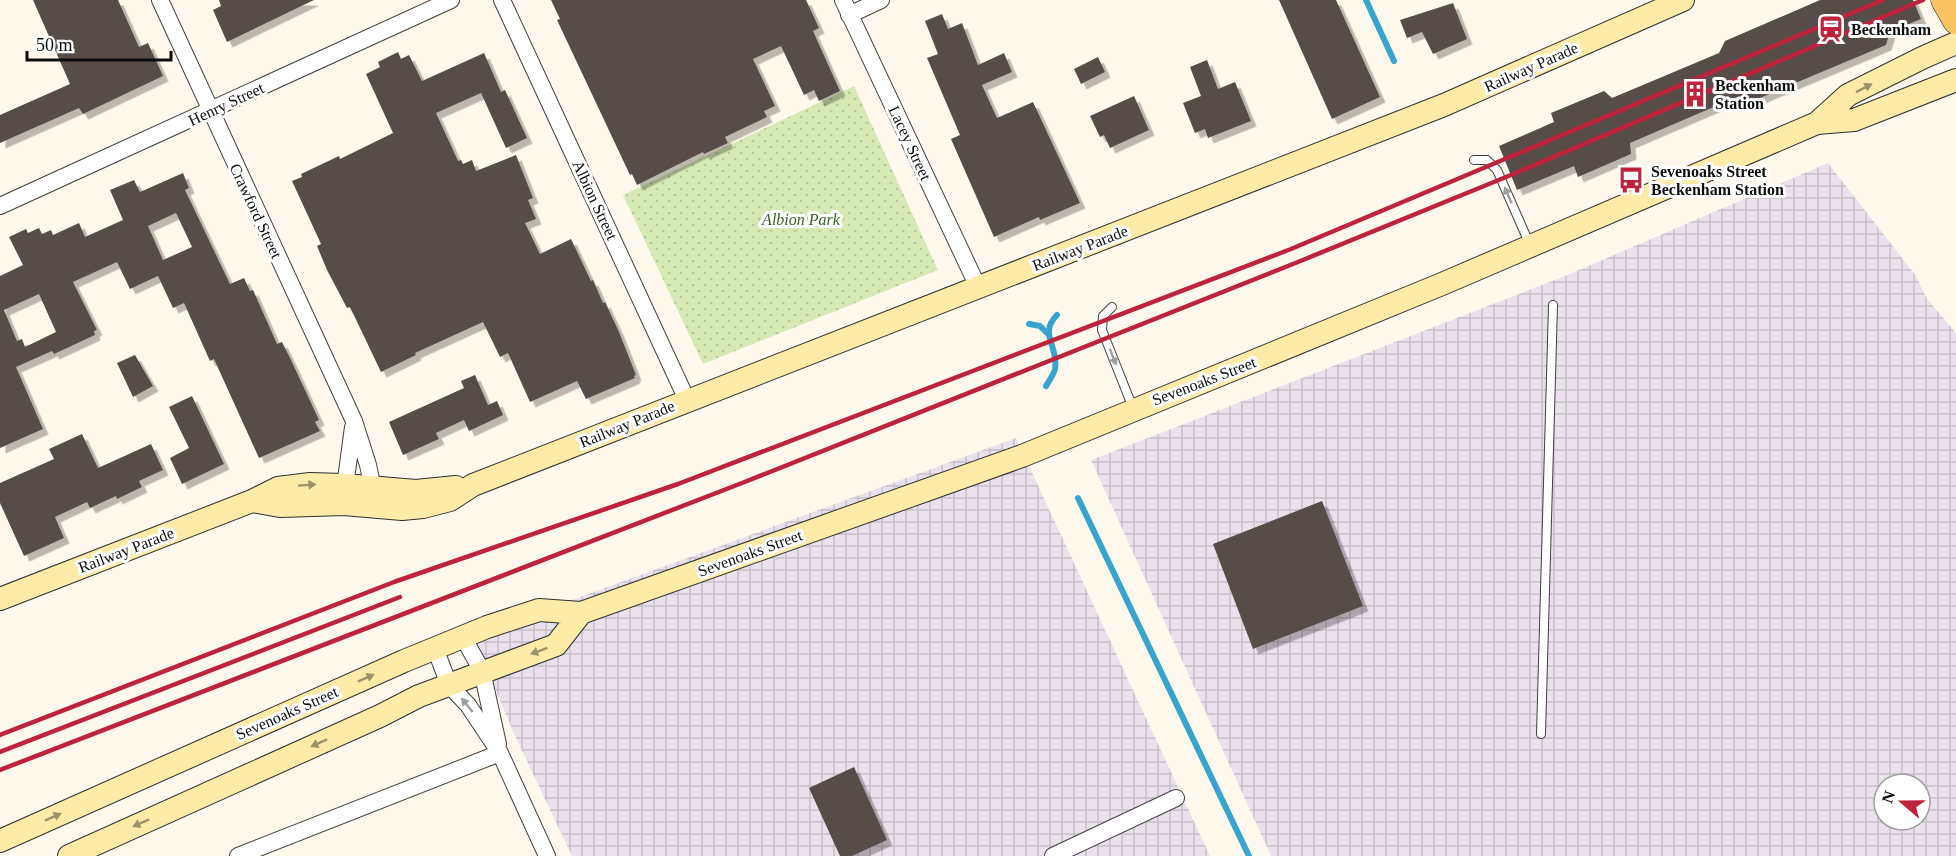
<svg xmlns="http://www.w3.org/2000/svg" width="1956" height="856" viewBox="0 0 1956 856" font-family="'Times New Roman',serif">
  <defs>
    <pattern id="industrial-grid" width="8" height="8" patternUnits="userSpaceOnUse" patternTransform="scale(1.5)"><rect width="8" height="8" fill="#eae1ec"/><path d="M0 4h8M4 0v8" fill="none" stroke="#c8c0c9"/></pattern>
    <pattern id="park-dots" width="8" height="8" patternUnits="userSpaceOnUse" patternTransform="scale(1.5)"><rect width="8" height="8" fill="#d7eab6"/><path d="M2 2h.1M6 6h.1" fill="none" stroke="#b7c89b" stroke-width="1.8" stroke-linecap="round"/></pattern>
    <filter id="shadow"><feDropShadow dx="5.5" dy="5.5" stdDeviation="0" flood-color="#0004"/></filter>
  </defs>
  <rect width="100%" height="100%" fill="#fff9ed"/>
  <path fill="url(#industrial-grid)" fill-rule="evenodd" d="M1828 163 1916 276 1927 299 1956 333V856H1271L1091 460 1565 276ZM1884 784H1920V820H1884Z
    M1016 438 1210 856H572L515 736 473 636Z"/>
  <path fill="url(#park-dots)" d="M854 86 938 270 703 364 623 195Z"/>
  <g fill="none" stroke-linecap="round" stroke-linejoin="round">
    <path stroke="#37a4cf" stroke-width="6" d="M1366 0 1394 61
      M1029 324 1040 326 1047 333
      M1046 386C1049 381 1054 374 1055 369 1059 346 1038 334 1057 315
      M1078 498 1249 856"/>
  </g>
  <path fill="#564d49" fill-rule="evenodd" filter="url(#shadow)" d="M33 0H118L139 47 148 43 163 76 83 114 79 108 0 143V115L70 84Z
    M219 0H314L227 42 213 10 221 6Z
    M551 0H806L819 28 813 31 840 91 819 101 814 90 804 95 781 46 753 59 775 106 764 111 767 117 725 137 728 143 704 154 703 152 637 185 632 174 630 175 581 71 557 20 560 19Z
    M1279 0H1336L1380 97 1332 119Z
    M1820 0H1913L1921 19 1890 32 1886 45 1748 103 1737 97 1630 143 1631 154 1578 177 1574 166 1517 190 1499 146 1554 122 1551 113 1604 91 1612 98 1719 53 1725 41Z
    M1453 3 1467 39 1433 54 1422 32 1407 38 1400 20Z
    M942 14 948 29 962 23 978 65 1004 53 1012 72 982 85 997 118 1033 102 1080 203 1040 220 1039 217 994 237 951 139 960 135 927 58 938 54 925 21Z
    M398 52 401 59 409 55 422 81 484 53 501 92 505 90 527 138 506 148 481 93 436 113 458 161 461 160 463 164 472 160 476 171 516 155 533 198 528 200 536 219 525 223 540 254 571 239 591 281 593 280 603 303 605 302 619 332 636 375 634 376 635 378 586 399 577 381 530 402 508 353 500 357 483 322 415 353 416 355 381 372 350 307 347 308 327 270 317 246 321 244 292 181 302 177 301 174 339 156 340 159 393 133 366 74 380 67 378 62Z
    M1098 57 1105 72 1081 84 1074 69Z
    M1207 60 1218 89 1235 82 1251 121 1208 138 1205 129 1195 133 1183 103 1201 96 1190 67Z
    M1134 96 1149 130 1110 148 1104 135 1100 137 1090 116Z
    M183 173 189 188 185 190 230 284 244 278 250 291 253 290 277 344 282 342 291 360 319 420 315 422 320 431 259 458 214 359 210 361 184 303 173 308 158 276 130 289 117 262 73 282 97 330 94 331 95 335 54 354 52 351 16 367 43 429 0 448V276L23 265 9 237 26 229 28 233 39 228 42 234 51 230 53 235 79 223 85 237 123 220 110 190 134 180 140 192ZM176 213 192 247 163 260 148 226ZM39 294 56 332 25 347 22 339 17 341 4 310Z
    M135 355 153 386 133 397 117 363Z
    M475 375 488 405 497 401 503 415 469 431 464 420 436 433 439 439 403 455 389 422 464 388 461 381Z
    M192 396 224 464 182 484 170 458 189 448 169 407Z
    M82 434 98 468 151 444 163 470 139 481 142 487 117 499 116 496 90 508 87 502 55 517 64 538 24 556 0 503V483L54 459 49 449Z
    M1322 501 1363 606 1253 649 1213 544Z
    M854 767 887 840 852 856H840L809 788Z"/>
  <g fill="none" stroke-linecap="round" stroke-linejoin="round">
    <g stroke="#404040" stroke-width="10">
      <path id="lane" d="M1474 160H1487L1497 170 1530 245
        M1112 307 1103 316 1102 330 1133 408
        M1541 734 1553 305"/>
    </g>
    <g stroke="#404040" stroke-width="18">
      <path id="street" d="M160 0 354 421 368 465 375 498
        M502 0 687 400
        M843 0 978 287
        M849 15 881 0
        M0 206 451 0
        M344 494 353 427
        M463 637 482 671 498 744
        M435 648 449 685 468 705 500 753 547 856
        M238 856 500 753
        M1053 856 1176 798"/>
    </g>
    <g stroke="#2f2f2f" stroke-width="24">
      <path id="secondary" d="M1817 123 1854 120 1956 80
        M252 501 280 506 344 504 402 509 423 507 450 500 473 485 1444 105 1683 0
        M0 599 252 501 278 488 310 484 344 485 416 491 456 487
        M0 841 404 661 487 627 539 610 581 613 1022 456 1442 284 1817 123 1848 95 1922 58 1956 43
        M69 856 380 716 419 696 556 645 581 613"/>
    </g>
    <g stroke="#1e1e1e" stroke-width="27">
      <path id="primary" d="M1944 0 1956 21"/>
    </g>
    <use href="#lane" stroke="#fff" stroke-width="8"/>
    <use href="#street" stroke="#fff" stroke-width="16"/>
    <use href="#secondary" stroke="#ffeba8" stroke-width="22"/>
    <use href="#primary" stroke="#fac462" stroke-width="26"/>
    <path stroke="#bf233c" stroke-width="4.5" d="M0 735 394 582 678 484 1291 249 1883 0
      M0 752 400 597
      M0 770 742 483 1298 262 1511 175 1923 0"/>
  </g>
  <defs><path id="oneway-solid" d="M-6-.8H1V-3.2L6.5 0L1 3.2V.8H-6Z" transform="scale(1.5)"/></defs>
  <g fill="#9e926a">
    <use href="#oneway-solid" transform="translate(1864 88) rotate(-27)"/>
    <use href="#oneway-solid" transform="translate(307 485) rotate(-4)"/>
    <use href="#oneway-solid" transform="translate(539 651) rotate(160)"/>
    <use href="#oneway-solid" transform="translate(366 678) rotate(-24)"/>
    <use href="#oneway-solid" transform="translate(319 743) rotate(156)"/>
    <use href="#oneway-solid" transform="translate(53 817) rotate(-24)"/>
    <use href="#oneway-solid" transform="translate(141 823) rotate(156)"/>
  </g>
  <g fill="#9e9e9e">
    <use href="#oneway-solid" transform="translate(1508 195) rotate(-114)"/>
    <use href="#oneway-solid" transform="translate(1113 357) rotate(69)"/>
    <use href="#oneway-solid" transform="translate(467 705) rotate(-129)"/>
  </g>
  <defs>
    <g id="station-bare" transform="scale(2.07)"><path d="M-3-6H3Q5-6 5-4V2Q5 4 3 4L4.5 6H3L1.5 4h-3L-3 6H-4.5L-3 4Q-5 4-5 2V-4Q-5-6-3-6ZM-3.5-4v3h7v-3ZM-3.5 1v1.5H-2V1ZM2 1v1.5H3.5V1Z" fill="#bf233c" stroke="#fff" stroke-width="2.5" paint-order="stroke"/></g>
    <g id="building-bare" transform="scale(2.07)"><path d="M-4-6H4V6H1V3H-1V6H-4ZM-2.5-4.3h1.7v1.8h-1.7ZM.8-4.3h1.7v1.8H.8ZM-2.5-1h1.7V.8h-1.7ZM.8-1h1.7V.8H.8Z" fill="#bf233c" stroke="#fff" stroke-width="2.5" paint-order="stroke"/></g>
    <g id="bus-bare" transform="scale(2.07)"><path d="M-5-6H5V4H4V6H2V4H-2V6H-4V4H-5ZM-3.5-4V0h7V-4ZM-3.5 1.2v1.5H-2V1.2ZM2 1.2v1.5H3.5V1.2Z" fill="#bf233c" stroke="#fff" stroke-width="2.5" paint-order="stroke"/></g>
  </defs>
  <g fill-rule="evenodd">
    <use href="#station-bare" x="1831" y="29"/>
    <use href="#building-bare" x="1695" y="94"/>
    <use href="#bus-bare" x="1631" y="180"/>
  </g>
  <g text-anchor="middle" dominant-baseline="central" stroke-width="6" stroke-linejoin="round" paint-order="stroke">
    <g font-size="16" font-weight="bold" fill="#0d0d0d" stroke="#fff" text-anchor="start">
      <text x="1851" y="29">Beckenham</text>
      <text x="1715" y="85">Beckenham<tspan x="1715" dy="18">Station</tspan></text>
      <text x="1651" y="171">Sevenoaks Street<tspan x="1651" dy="18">Beckenham Station</tspan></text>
    </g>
    <g font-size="16" fill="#0d0d0d" stroke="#fff">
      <text transform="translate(1531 67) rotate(-24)">Railway Parade</text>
      <text transform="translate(226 104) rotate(-25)">Henry Street</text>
      <text transform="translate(910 143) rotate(65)">Lacey Street</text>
      <text transform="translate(595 200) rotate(65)">Albion Street</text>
      <text transform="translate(256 211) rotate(65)">Crawford Street</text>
      <text transform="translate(1080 248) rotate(-21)">Railway Parade</text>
      <text transform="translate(1204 381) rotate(-21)">Sevenoaks Street</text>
      <text transform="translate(627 424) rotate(-22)">Railway Parade</text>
      <text transform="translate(126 550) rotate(-21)">Railway Parade</text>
      <text transform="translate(750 553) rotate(-20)">Sevenoaks Street</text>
      <text transform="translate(287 713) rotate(-24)">Sevenoaks Street</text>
    </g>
    <g font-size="16" font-style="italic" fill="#34661c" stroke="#fff">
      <text x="801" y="219">Albion Park</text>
    </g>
  </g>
  <g transform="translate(1902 802) rotate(290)"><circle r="28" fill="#ffffff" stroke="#9e9e9e" stroke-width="1.5"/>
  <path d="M0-4.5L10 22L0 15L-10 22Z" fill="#bf233c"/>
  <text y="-9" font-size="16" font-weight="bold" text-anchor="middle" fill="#0d0d0d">N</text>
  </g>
  <path d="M27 51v9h144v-9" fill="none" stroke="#0d0d0d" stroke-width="3"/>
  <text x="36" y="51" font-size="18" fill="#0d0d0d" stroke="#ffffff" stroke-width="4.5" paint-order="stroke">50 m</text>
</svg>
